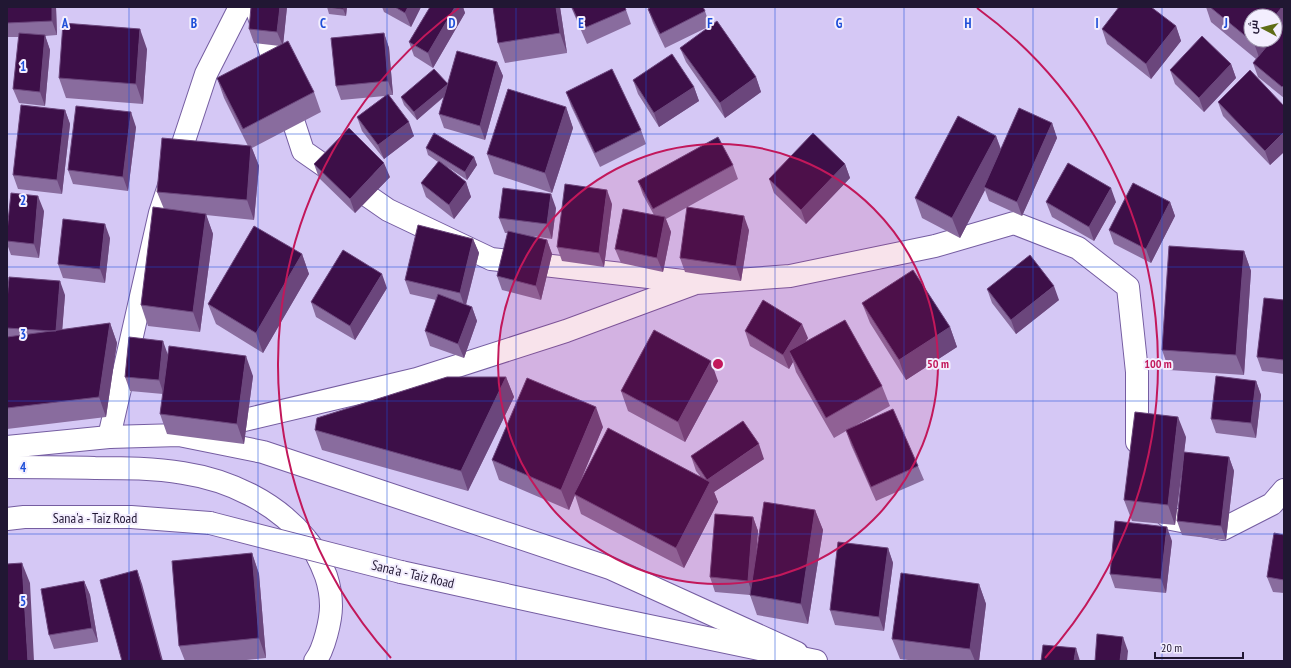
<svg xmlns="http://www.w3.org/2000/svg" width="1291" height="668" viewBox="0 0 1291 668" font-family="'PT Sans Narrow',Cairo,sans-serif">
  <rect width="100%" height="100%" fill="#d5c8f5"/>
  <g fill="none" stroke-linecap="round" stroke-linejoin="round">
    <g stroke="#755da1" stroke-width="24">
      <path id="minor" d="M256 7 303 151 388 210 491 259 692 282
        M219 426 417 379 566 331 696 283 790 276 935 246 1014 223 1078 248 1128 287 1137 372V442
        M109 437 160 213 206 74 240 7
        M1152 502 1171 519 1223 529 1272 504 1284 490"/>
    </g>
    <g stroke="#755da1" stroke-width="24">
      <path id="major" d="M7 447 109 437 179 435 263 452 610 568 797 653"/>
    </g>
    <g stroke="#755da1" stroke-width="24">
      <path id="highway" d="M7 467C36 467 66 467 95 468 125 468 154 468 183 473 229 480 276 502 306 539 315 549 321 563 326 576 329 585 331 596 331 606 331 620 324 650 315 661
        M7 519 24 517H131L210 523
        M401 572 611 618 816 661"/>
    </g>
    <use href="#minor" stroke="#fff" stroke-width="22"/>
    <use href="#major" stroke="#fff" stroke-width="22"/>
    <use href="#highway" stroke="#fff" stroke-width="22"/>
    <g stroke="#755da1" stroke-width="24" stroke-linecap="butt">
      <path id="highway-bridge" d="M210 523 401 572"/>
    </g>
    <use href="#highway-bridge" stroke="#fff" stroke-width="22"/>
  </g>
  <path fill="#896c9e" d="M7 7H56L57 35 45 36 50 50 45 106 19 103 13 89 19 37H7Z
    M287 7 283 44 314 92 321 112 252 148 259 166 254 220 206 215 213 234 200 332 148 326 141 305 164 209 157 192 248 146 224 98 217 78 280 46 254 43 249 29Z
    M327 7H347L346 16 329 14Z
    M382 7H421L411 27 384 12Z
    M430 7H463L465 13 433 68 414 56 409 42Z
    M493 7H560L567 53 505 63 498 43Z
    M571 7H625L631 24 587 44Z
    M1206 7H1284V98L1258 77 1253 63 1256 59 1211 22Z
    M648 9 705 11 710 26 665 48 653 23Z
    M1176 26 1181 41 1151 79 1107 44 1102 29Z
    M384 33 389 48 393 95H389L414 136 384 159 362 131 357 117 385 96 341 100 336 86Z
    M680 48 756 77 761 92 725 118 686 62Z
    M147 49 143 104 66 98 59 78Z
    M497 62 503 76 485 140 444 128 439 114 444 97 417 120 404 105 401 97 448 84Z
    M1231 64 1236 78 1204 112 1175 84 1170 70Z
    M633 80 694 87 699 101 659 127 638 94Z
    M566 92 641 130 646 144 600 167 571 106Z
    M1218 102 1284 106V152L1270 165 1223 116Z
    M566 107 573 128 552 193 494 174 487 154Z
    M65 110 70 124 62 194 18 189 13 175Z
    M1052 123 1057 138 1022 216 989 201 985 190 960 238 922 218 915 198 996 136 1001 149Z
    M136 127 128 191 73 184 68 170Z
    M426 148 474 157 477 165 467 180 446 166 466 182 471 197 454 219 426 197 421 183 438 162 428 155Z
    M314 164 390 177 355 213 319 178Z
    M845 164 850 178 806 224 774 193 769 179Z
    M733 165 738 179 666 219 671 232 663 272 621 263 615 249 654 215 643 195 638 181Z
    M1046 202H1116L1094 241 1052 217Z
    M1170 202 1175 216 1151 263 1114 244 1109 230Z
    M612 204 604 267 562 261 557 247Z
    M556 208 552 239 532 236 547 240 552 254 541 300 502 290 497 276 508 233H505L499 218Z
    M44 211 39 258 11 255 7 244V231Z
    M749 230 741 281 685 272 680 258Z
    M110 238 105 283 63 278 58 264Z
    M473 239 479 253 466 305 472 307 477 321 464 358 430 346 425 331 436 300 410 294 405 280Z
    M1244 251 1251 271 1244 375 1169 370 1162 350Z
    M302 254 309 274 263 353 216 324 208 304Z
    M387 288 355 340 316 317 311 302Z
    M987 289 1059 300 1016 334 992 303Z
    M65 295 62 330 110 323 117 343 106 417 7 429V337H8L7 334V300Z
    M1284 300V374L1262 371 1257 357Z
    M862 303 950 327 957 347 906 380 870 323Z
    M745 331 808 338 805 342 882 386 890 406 851 428 918 466 924 480 876 501 851 445 846 431 834 438 796 372 793 362 789 369 750 346Z
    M168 355 253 376 244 444 167 434 160 414 163 394 130 391 125 377Z
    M506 377 514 397 468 491 322 450 315 430Z
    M718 381 685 442 628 411 621 391Z
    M1256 381 1261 395 1256 438 1216 433 1211 419Z
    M603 427 581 480 700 476 696 471 691 456 764 459 714 492 718 502 684 568 581 514 575 495 569 510 499 480 492 460Z
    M1186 437 1175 525 1132 521 1124 500Z
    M1229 457 1234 471 1226 540 1182 535 1177 521Z
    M815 510 823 530 808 624 757 615 750 595 715 592 710 577 753 517 758 531 756 554Z
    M1284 535V593L1273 592 1267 577Z
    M1172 541 1166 593 1115 588 1110 574Z
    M888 548 893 563 884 631 835 625 830 610Z
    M252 553 259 574 266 658 237 661H185L179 646Z
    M84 581 90 595 98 642 54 649 49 635Z
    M979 584 986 604 979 661H916L900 659 892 639Z"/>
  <path fill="#6b467c" d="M52 7H56L57 35 52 21Z
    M280 7H287L283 46 277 32Z
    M344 7H347L346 16 343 9Z
    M408 7H421L411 27 405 13Z
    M455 7H463L465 13 433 68 428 53Z
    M556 7H560L567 53 560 33Z
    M1282 7H1284V34L1261 63 1254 43 1256 40H1275V16Z
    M1176 26 1181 41 1151 79 1146 64Z
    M140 29 147 49 143 104 136 84Z
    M384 33 389 48 393 95 388 81Z
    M45 35 50 50 45 106 40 92Z
    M497 62 503 76 485 140 480 126Z
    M1231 64 1236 78 1204 112 1199 98Z
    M756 77 761 92 725 118 720 103Z
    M448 84 450 91 417 120 414 112Z
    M694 87 699 101 659 127 654 113Z
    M566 107 573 128 552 193 545 173Z
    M65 110 70 124 62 194 57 180Z
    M131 112 136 127 128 191 123 177Z
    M409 122 414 136 384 159 378 145Z
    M1052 123 1057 138 1022 216 1017 202Z
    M1284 132V152L1270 165 1265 151Z
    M996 136 1003 156 984 187 985 190 960 238 952 218Z
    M251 146 259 166 254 220 247 200Z
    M474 157 477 165 467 180 465 172Z
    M384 163 390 177 355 213 350 199Z
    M845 164 850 178 806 224 801 210Z
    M466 182 471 197 454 219 449 205Z
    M1111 188 1116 202 1094 241 1089 227Z
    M607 190 612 204 604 267 599 253Z
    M551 194 556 208 552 239 547 224Z
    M38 196 44 211 39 258 34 244Z
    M1170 202 1175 216 1151 263 1146 249Z
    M206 214 213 234 200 332 193 312Z
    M744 216 749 230 741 281 736 266Z
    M665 217 671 232 663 272 657 258Z
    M105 224 110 238 105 283 100 269Z
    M473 239 479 253 465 308 460 293Z
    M547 240 552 254 541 300 536 286Z
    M1244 251 1251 271 1244 375 1236 355Z
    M302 254 309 274 263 353 256 333Z
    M382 274 387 288 355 340 350 326Z
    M60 281 65 295 61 346 56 332Z
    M1054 286 1059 300 1016 334 1011 320Z
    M472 307 477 321 464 358 458 344Z
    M110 323 117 343 106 417 99 397Z
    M802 324 808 338 794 361 789 351 793 362 789 369 783 355Z
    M950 327 957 347 906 380 899 360Z
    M163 341 168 355 164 395 159 380Z
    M246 356 253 376 244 444 237 424Z
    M711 361 718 381 685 442 678 422Z
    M506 377 514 397 468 491 461 471Z
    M1256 381 1261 395 1256 438 1251 423Z
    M596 407 603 427 575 494H574L575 495 569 510 561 490Z
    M1178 417 1186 437 1175 525 1168 505Z
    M759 444 764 459 714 492 718 502 684 568 676 548 707 480Z
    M1229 457 1234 471 1226 540 1221 526Z
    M815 510 823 530 808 624 801 604Z
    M753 517 758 531 753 595 748 581Z
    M1167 527 1172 541 1166 593 1161 579Z
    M888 548 893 563 884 631 879 617Z
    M252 553 259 574 266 658 259 638Z
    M22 563 30 583 34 661H28Z
    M137 570 142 584 163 661H162Z
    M84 581 90 595 98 642 92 628Z
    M979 584 986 604 979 661H975L970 649Z
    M1123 637 1128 651 1127 661H1120Z
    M1076 648 1080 661H1074Z"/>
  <path fill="#3d0f48" stroke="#6b467c" d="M7 7H52V21L7 23Z
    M251 7H280L277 32 249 29Z
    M328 7H344L343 9Z
    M395 7H408L405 13Z
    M430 7H455L428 53 409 42Z
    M493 7H556L560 33 498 43Z
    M572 7H625L626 10 582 29Z
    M651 7H703L705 11 660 34 648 9Z
    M1119 7H1151L1176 26 1146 64 1102 29Z
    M1210 7H1282L1275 16H1251V40H1256L1254 43Z
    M717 21 756 77 720 103 680 48Z
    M63 23 140 29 136 84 59 78Z
    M1284 25V85L1282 87 1253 63 1272 40H1275V36Z
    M19 33 45 35 40 92 13 89Z
    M384 33 388 81 336 86 331 38Z
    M1202 36 1231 64 1199 98 1170 70Z
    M288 41 314 92 243 129 217 78Z
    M457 51 497 62 480 126 439 114Z
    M672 54 694 87 654 113 633 80Z
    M434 69 448 84 414 112 401 97Z
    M612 69 641 130 595 153 566 92Z
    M1250 70 1284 106V132L1265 151 1218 102Z
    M508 89 566 107 545 173 487 154Z
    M388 94 409 122 378 145 357 117Z
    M21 105 65 110 57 180 13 175Z
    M76 106 131 112 123 177 68 170Z
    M1019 108 1052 123 1017 202 984 187Z
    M958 116 996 136 952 218 915 198Z
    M349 128 384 163 350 199 314 164Z
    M434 133 474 157 465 172 426 148Z
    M813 133 845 164 801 210 769 179Z
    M718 137 733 165 653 209 638 181Z
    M162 138 251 146 247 200 157 192Z
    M439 161 466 182 449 205 421 183Z
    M1068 163 1111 188 1089 227 1046 202Z
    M1133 183 1170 202 1146 249 1109 230Z
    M565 184 607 190 599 253 557 247Z
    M503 188 551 194 547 224 499 218Z
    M11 193 38 196 34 244 7 241V231Z
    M153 207 206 214 193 312 141 305Z
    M687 207 744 216 736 266 680 258Z
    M623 209 665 217 657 258 615 249Z
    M63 219 105 224 100 269 58 264Z
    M418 225 473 239 460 293 405 280Z
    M254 226 302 254 256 333 208 304Z
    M508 231 547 240 536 286 497 276Z
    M1169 246 1244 251 1236 355 1162 350Z
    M343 250 382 274 350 326 311 302Z
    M1030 255 1054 286 1011 320 987 289Z
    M913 270 950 327 899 360 862 303Z
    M9 277 60 281 56 331H51L7 328V300Z
    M438 294 472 307 458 344 425 331Z
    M1264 298 1284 300V360L1257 357Z
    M763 300 802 324 783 355 745 331Z
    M845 320 882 386 826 418 789 351Z
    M110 323 99 397 7 408V337Z
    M654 330 711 361 678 422 621 391Z
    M129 337 163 341 159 380 125 377Z
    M169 346 246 356 237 424 160 414Z
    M1216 376 1256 381 1251 423 1211 419Z
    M447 377H506L461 471 315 430 317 418Z
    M527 378 596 407 561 490 492 460Z
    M893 409 918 466 871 487 846 430Z
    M1135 412 1178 417 1168 505 1124 500Z
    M743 421 759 444 707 480 691 456Z
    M608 428 710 482 676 548 574 494Z
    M1184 452 1229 457 1221 526 1177 521Z
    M764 502 815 510 801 604 750 595Z
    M715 514 753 517 748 581 710 577Z
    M1115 521 1167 527 1161 579 1110 574Z
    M1274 533 1284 535V580L1267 577Z
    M838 542 888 548 879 617 830 610Z
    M252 553 259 638 179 646 172 561Z
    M22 563 28 661H7V564Z
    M137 570 162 661H122L100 580Z
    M901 573 979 584 970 649 892 639Z
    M84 581 92 628 49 635 41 589Z
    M1097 634 1123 637 1120 661H1095Z
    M1043 645 1076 648 1074 661H1041Z"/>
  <path fill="none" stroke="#1d4ed8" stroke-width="1" stroke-opacity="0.55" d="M129 7V661M258 7V661M387 7V661M516 7V661M646 7V661M775 7V661M904 7V661M1033 7V661M1162 7V661M7 134H1284M7 267H1284M7 401H1284M7 534H1284"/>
  <circle cx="718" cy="364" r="220" fill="#c2185b" fill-opacity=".12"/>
  <g fill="none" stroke="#c2185b" stroke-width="2">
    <circle cx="718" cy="364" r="220"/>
    <path d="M391 658A440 440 0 0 1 459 8M977 8A440 440 0 0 1 1045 658"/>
  </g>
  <g text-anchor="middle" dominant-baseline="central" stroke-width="4" stroke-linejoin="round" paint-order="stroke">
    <g font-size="14" fill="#211733" stroke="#f3eefe">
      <text x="95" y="518">Sana'a - Taiz Road</text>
      <text transform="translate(413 574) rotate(13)">Sana'a - Taiz Road</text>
    </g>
  </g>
  <g font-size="13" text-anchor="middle" font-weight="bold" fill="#1d4ed8" stroke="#f3eefe" stroke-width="4" stroke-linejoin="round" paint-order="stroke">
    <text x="65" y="28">A</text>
    <text x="194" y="28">B</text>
    <text x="323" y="28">C</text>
    <text x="452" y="28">D</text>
    <text x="581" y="28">E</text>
    <text x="710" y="28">F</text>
    <text x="839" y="28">G</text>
    <text x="968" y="28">H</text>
    <text x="1097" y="28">I</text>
    <text x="1226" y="28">J</text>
    <text x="23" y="71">1</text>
    <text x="23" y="205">2</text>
    <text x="23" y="339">3</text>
    <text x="23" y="472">4</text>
    <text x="23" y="606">5</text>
  </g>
  <circle cx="718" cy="364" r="6" fill="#c2185b" stroke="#f3eefe" stroke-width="2"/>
  <g font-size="12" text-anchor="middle" font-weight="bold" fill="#c2185b" stroke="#f3eefe" stroke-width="4" stroke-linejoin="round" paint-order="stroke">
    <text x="938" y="368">50 m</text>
    <text x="1158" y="368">100 m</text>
  </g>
  <rect width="1291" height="668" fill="none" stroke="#211733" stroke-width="16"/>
  <g transform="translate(1263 28) rotate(277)"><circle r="19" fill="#f3eefe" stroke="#9f98ad"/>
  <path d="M0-3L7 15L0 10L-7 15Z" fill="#5f6d16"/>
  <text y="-6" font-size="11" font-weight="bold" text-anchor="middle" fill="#211733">ش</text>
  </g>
  <path d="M1155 652v6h88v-6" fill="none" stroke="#211733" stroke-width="2"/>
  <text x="1161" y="652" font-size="12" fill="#211733" stroke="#f3eefe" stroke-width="3" paint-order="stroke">20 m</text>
</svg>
